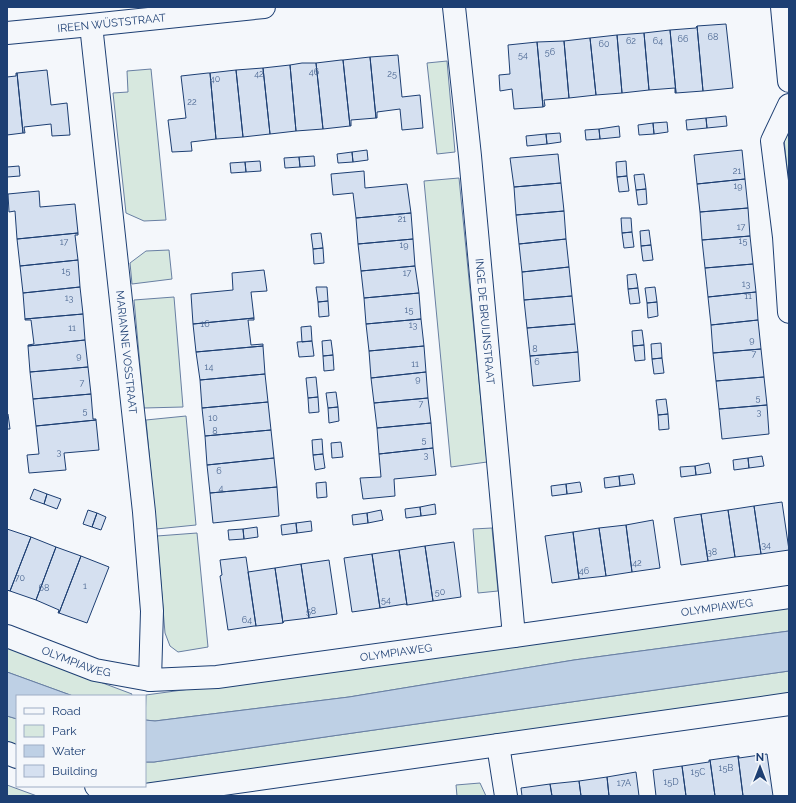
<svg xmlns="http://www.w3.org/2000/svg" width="796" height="803" viewBox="0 0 796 803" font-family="Raleway,sans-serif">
  <rect width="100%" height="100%" fill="#f4f7fb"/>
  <path fill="#d7e8df" stroke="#687fa3" d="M447 61 455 152 437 154 427 63Z
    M151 69 166 220 144 221 126 213 113 93 128 92 127 71Z
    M789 130V187L784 139Z
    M459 178 487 462 451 467 424 181Z
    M169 250 172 279 132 284 130 263 146 251Z
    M174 297 183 407 144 408 134 300Z
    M186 416 196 525 156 529 146 420Z
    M492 528 498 591 478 593 473 529Z
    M197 533 208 647 178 652 170 646 165 633 157 536Z
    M789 607V631L574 660 349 697 155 721 145 720 146 695Z
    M7 647 132 694 131 696H73L7 672Z
    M789 671V695L145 784V762H154L332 736Z
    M7 716 17 719V745L7 741Z
    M480 783 486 796H457L456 785Z
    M7 785 37 796H7Z"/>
  <path fill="#bed0e5" stroke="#687fa3" d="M789 631V671L332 736 154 762H145V720L155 721 349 697 574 660Z
    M7 672 73 696H17V719L7 716Z"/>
  <path fill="#d5e0f0" stroke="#1d3f73" d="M726 24 733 88 703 91 697 26Z
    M697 26 703 91 676 93 670 30 696 28Z
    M670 30 676 93H675V88L649 90 644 33Z
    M644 33 649 90 622 93 617 35Z
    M617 35 622 93 596 95 590 38Z
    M590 38 596 95 569 98 564 41Z
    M564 41 569 98 544 100 545 106 543 107 537 42Z
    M537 42 543 107 514 109 512 89 500 91 499 75 510 74 508 45Z
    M398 55 402 97 420 95 423 128 402 130 400 109 377 112V118H376L370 57Z
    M370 57 376 118 351 120V126H350L343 60Z
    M341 60H343L350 126 323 129 316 63Z
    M302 63H316L323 129 296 131 290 65Z
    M290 65 296 131 270 134 263 68Z
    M263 68 270 134 243 137 236 70Z
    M47 70 51 105 67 103 70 135 52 136 51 124 24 127 25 133H23L17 73Z
    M236 70 243 137 216 139 210 73Z
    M16 73H17L23 133 7 135V77L16 76Z
    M208 73H210L216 139 191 142 192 151 172 152 168 120 186 118 181 76Z
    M726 116 727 126 707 128 706 118Z
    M706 118 707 128 687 130 686 120Z
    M667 122 668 132 654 134 653 123Z
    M653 123 654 134 639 135 638 125Z
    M619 126 620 137 600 139 599 129Z
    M599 129 600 139 586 140 585 130Z
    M560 133 561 142 547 144 546 134Z
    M546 134 547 144 527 146 526 136Z
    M367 150 368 160 353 162 352 152Z
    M742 150 745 179 697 184 694 155Z
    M352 152 353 162 338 163 337 154Z
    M558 154 561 183 514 187 510 158Z
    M314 156 315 166 300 167 299 157Z
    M299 157 300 167 285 168 284 158Z
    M260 161 261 171 246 172 245 162Z
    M626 161 627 176 617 177 616 162Z
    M245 162 246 172 231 173 230 163Z
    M19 166 20 176 7 177V167Z
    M364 171 365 188 407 184 411 213 356 218 353 193 333 195 331 174Z
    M644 174 646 189 636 190 634 175Z
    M627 176 629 191 619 192 617 177Z
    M745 179 748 208 700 212 697 184Z
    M561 183 564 211 516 215 514 187Z
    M646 189 647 204 638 205 636 190Z
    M39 191 40 207 75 204 78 233 17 239 15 211 9 212 8 194Z
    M748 208 750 236 702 240 700 212Z
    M564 211 566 239 519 244 516 215Z
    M411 213 413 239 358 244 356 218Z
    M621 218H631L632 232 622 233Z
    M649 230 651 245 641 246 640 231Z
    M632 232 634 247 624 248 622 233Z
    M78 233V235H75L78 260 20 266 17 239Z
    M321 233 323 248 313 249 311 234Z
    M750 236 753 264 705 268 702 240Z
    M413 239 415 266 361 271 358 244Z
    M566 239 569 267 522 272 519 244Z
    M651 245 653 260 643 261 641 246Z
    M323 248 324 263 314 264 313 249Z
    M78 260 80 287 23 293 20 266Z
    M753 264 756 292 708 297 705 268Z
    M415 266 419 293 364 298 361 271Z
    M569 267 572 296 524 300 522 272Z
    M264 270 267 291 251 292 254 318 193 324 191 294 233 290 232 273Z
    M636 274 638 288 628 289 627 275Z
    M80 287 83 314 25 319 23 293Z
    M316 287H327L328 301 318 302Z
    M655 287 657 302 647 303 645 288Z
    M638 288 640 303 630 304 628 289Z
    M756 292 758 320 711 325 708 297Z
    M419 293 421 319 366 324 364 298Z
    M572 296 575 324 527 328 524 300Z
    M328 301 329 316 319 317 318 302Z
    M657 302 658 316 648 318 647 303Z
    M83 314 85 340 28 346V345L34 344 31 320H25V319Z
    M254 318V320H248L251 345 263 344V346L196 352 193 324Z
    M421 319 424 346 369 351 366 324Z
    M758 320 761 349 713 353 711 325Z
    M575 324 578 352 530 356 527 328Z
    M311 326 312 341 302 342 301 327Z
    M642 330 644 345 633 346 632 331Z
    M85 340 88 367 30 372 28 346Z
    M331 340 333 355 323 356 322 341Z
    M312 341 314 356 299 357 297 342Z
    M661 343 662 358 652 359 651 344Z
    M644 345 645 360 635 361 633 346Z
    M263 346 265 374 200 380 196 352Z
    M424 346 426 372 371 378 369 351Z
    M761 349 764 377 716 381 713 353Z
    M578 352 580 381 533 386 530 356Z
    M333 355 334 370 324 371 323 356Z
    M662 358 664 373 654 374 652 359Z
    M88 367 91 394 33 399 30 372Z
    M426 372 428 398 374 403 371 378Z
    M265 374 268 402 202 408 200 380Z
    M316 377 318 397 308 398 306 378Z
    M764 377 767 405 719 409 716 381Z
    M336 392 338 407 328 408 326 393Z
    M91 394 93 419H96V420L36 426 33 399Z
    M318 397 319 412 309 413 308 398Z
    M428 398 431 423 377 428 374 403Z
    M666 399 668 414 658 415 656 400Z
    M268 402 271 430 205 436 202 408Z
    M767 405 769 434 722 439 719 409Z
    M338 407 339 421 329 423 328 408Z
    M7 414H8L10 429H7Z
    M668 414 669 429 659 430 658 415Z
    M96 420 99 450 64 453 66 470 29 473 27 455 39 454 36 426Z
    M431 423 433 448 379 454 377 428Z
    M271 430 274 458 207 465 205 436Z
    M322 439 323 454 313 455 312 440Z
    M341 442 343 457 332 458 331 443Z
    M433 448 436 475 394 479 395 496 363 499 360 478 381 477 379 454Z
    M323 454 325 468 315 470 313 455Z
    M762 456 764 466 749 468 748 458Z
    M274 458 277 487 210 493 207 465Z
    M748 458 749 468 734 470 733 460Z
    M709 463 711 473 696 475 695 466Z
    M695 466 696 475 681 477 680 467Z
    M633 474 635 484 620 486 619 476Z
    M619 476 620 486 605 488 604 478Z
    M326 482 327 497 317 498 316 483Z
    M580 482 582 492 567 494 566 484Z
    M566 484 567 494 552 496 551 486Z
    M277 487 279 516 213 523 210 493Z
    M34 489 47 494 44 504 30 499Z
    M47 494 61 499 57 509 44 504Z
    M782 502 789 550 761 554 754 506Z
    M435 504 436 514 421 516 420 507Z
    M754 506 761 554 735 557 728 510Z
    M420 507 421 516 406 518 405 509Z
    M88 510 97 513 92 527 83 524Z
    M381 510 383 520 368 523 367 513Z
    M728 510 735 557 708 561 701 514Z
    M97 513 106 517 101 530 92 527Z
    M367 513 368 523 353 525 352 515Z
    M701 514 708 561 681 565 674 518Z
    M653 520 660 568 632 572 626 525Z
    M311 521 312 531 297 533 296 523Z
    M296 523 297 533 282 535 281 525Z
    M626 525 632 572 606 576 599 528Z
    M257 527 258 537 244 539 243 529Z
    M599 528 606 576 579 579 573 532Z
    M7 529 31 537 10 591 7 590Z
    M243 529 244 539 229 540 228 530Z
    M573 532 579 579 552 583 545 536Z
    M31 537 56 547 36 600 10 591Z
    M454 542 461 597 433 601 425 546Z
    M425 546 433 601 407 605 399 550Z
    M56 547 81 556 59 613H58L59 610 36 600Z
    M399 550 407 605 405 604 380 608 372 554Z
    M372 554 380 608 352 612 344 558Z
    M81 556 109 567 87 623 59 613Z
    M246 557 256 626H254L228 630 220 576 222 575 220 560Z
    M329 560 337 614 309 618 301 564Z
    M301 564 309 618 284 621 283 623 275 568Z
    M275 568 283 623 256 626 248 572Z
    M767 754 773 796H743L738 756H739V758Z
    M738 756 743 796H715L710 760Z
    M709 760H710L715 796H686L682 766 709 762Z
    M682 766 686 796H656L653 770Z
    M636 772 639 796H609L607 777Z
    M607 777 609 796H581L579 781Z
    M579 781 581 796H552L550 784Z
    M550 784 552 796H522L521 788Z"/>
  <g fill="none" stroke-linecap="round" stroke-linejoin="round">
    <g stroke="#1d3f73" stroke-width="24">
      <path id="pedestrian" d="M498 745 506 796"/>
    </g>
    <g stroke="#1d3f73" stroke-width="24">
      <g id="minor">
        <path id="s1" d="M454 7 470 156 514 636"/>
        <path d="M782 7 789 81"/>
        <path id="s2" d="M91 25 144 512 152 611 150 680"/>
        <path id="s3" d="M7 33 91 25 264 7"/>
        <path d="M789 105 772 141 784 237 789 312"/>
        <path id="s4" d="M7 636 95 670 150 680 217 677 514 636 789 597"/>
        <path d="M7 753 17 757"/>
        <path d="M96 786 126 796"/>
        <path d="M138 796 789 704"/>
      </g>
    </g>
    <use href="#pedestrian" stroke="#f4f7fb" stroke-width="22"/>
    <use href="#minor" stroke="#f4f7fb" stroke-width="22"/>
  </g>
  <g text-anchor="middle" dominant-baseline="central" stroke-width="3" stroke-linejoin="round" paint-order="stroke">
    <g font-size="9" fill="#4b6792">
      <text x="713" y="37">68</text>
      <text x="683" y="39">66</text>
      <text x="631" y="41">62</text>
      <text x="658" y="41">64</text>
      <text x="604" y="44">60</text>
      <text x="550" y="52">56</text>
      <text x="523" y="55">54</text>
      <text x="314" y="72">46</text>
      <text x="259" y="74">42</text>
      <text x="392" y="74">25</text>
      <text x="215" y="79">40</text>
      <text x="192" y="102">22</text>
      <text x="737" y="171">21</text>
      <text x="738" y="186">19</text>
      <text x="402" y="219">21</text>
      <text x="741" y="227">17</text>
      <text x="743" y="241">15</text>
      <text x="64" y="242">17</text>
      <text x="404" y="245">19</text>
      <text x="66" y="271">15</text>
      <text x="407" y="273">17</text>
      <text x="746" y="284">13</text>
      <text x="748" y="296">11</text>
      <text x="69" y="298">13</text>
      <text x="409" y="310">15</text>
      <text x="205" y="324">16</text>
      <text x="413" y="325">13</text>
      <text x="72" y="328">11</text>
      <text x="752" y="340">9</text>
      <text x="535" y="349">8</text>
      <text x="754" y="354">7</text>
      <text x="79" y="356">9</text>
      <text x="537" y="362">6</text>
      <text x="415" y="364">11</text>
      <text x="209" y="367">14</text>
      <text x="418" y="379">9</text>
      <text x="82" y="383">7</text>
      <text x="758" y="398">5</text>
      <text x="421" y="404">7</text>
      <text x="85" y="411">5</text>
      <text x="759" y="412">3</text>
      <text x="213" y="418">10</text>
      <text x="215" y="431">8</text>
      <text x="424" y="440">5</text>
      <text x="59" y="452">3</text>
      <text x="426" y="455">3</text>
      <text x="219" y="471">6</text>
      <text x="221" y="488">4</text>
      <text x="766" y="545">34</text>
      <text x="712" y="552">38</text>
      <text x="637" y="563">42</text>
      <text x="584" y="571">46</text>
      <text x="20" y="578">70</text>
      <text x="85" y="586">1</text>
      <text x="44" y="588">68</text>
      <text x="440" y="592">50</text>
      <text x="386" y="600">54</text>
      <text x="311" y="611">58</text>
      <text x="247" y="620">64</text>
      <text x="726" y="768">15B</text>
      <text x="698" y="772">15C</text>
      <text x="671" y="782">15D</text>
      <text x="624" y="783">17A</text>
    </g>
    <g font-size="11" fill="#1d3f73" stroke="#f4f7fb">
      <text stroke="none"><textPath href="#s3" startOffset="105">IREEN WÜSTSTRAAT</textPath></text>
      <text stroke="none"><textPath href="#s1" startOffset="316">INGE DE BRUIJNSTRAAT</textPath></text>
      <text stroke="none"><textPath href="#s2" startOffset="329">MARIANNE VOSSTRAAT</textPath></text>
      <text stroke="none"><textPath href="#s4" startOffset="722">OLYMPIAWEG</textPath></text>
      <text stroke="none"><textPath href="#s4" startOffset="398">OLYMPIAWEG</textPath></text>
      <text stroke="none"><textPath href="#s4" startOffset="74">OLYMPIAWEG</textPath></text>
    </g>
  </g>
  <rect width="796" height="803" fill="none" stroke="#1d3f73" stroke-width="16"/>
  <rect x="16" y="695" width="130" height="92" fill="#f4f7fb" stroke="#9eadc5"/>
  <rect x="24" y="708" width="20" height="6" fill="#f4f7fb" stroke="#9eadc5"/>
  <text x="52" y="715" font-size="12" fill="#1d3f73">Road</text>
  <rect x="24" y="725" width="20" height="12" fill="#d7e8df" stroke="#9eadc5"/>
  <text x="52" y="735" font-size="12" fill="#1d3f73">Park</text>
  <rect x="24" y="745" width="20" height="12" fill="#bed0e5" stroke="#9eadc5"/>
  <text x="52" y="755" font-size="12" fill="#1d3f73">Water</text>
  <rect x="24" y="765" width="20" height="12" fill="#d5e0f0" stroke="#9eadc5"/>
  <text x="52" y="775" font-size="12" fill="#1d3f73">Building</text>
  <g transform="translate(760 767)" stroke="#f4f7fb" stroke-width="3" paint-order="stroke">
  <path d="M0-3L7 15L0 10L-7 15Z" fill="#1d3f73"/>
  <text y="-6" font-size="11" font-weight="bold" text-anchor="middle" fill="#1d3f73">N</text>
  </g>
</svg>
